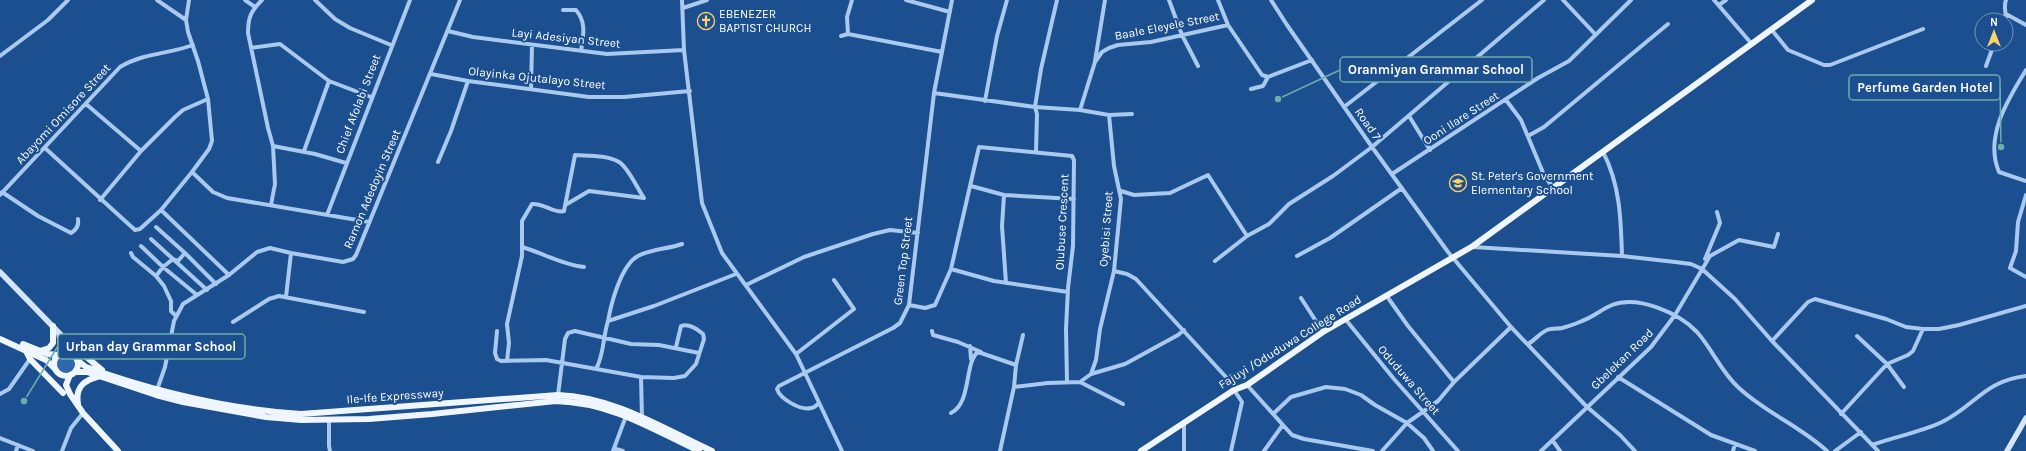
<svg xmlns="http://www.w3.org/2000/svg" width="2026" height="451" viewBox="0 0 2026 451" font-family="Karla,sans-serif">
  <rect width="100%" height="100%" fill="#1b4f8f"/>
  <path fill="#2e69ad" d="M57 364a9 9 0 1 1 18 0a9 9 0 1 1-18 0Z"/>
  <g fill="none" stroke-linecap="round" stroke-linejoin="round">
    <path stroke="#a9c9ee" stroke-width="4" d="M157 0 186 20
      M245 0 255 7
      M262 0C251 11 248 17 248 33L268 128 273 146 275 184 271 205
      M315 0 335 19 350 28 391 45
      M682 0 684 50 702 203 722 253 796 354 842 451
      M906 0 950 12
      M1169 0 1182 35 1198 66
      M1218 0 1228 25 1262 75 1268 77 1312 60
      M1271 0 1287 25 1372 147 1448 252 1511 327 1586 406 1620 435 1635 451
      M1563 0 1595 34
      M1714 0 1751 43
      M1719 5 1726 0
      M683 8 707 0
      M563 10H576C587 23 583 36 581 51
      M2006 14 2026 25
      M2005 20C2007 13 2003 7 2006 0
      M1771 29 1788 50 1824 65H1830L1923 29
      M448 31 473 37 607 54 684 50
      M848 34 847 17 852 0
      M841 36 848 34 942 52
      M251 48 280 44 329 81 371 97
      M0 56 48 20 68 0
      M1095 61 1105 0
      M1986 66 1994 44
      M2026 70C2008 99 1984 137 1999 172L2026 181
      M431 74 468 81 589 97H624L690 91
      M531 89 532 45
      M1251 89 1263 86 1268 77
      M934 93 1035 107 1080 110 1109 115 1132 114
      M1506 100 1521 120 1544 175 1554 189
      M985 101 997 36 1007 0
      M86 104 141 151
      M1344 107 1482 0
      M1080 110 1095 62 1102 52 1109 48 1118 45 1151 42 1228 25
      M1409 116 1430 150
      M1528 136 1544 127 1668 24
      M273 146 315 154 346 163
      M45 148 135 230 140 229 161 210 192 172 209 149 212 141 208 99 198 61 188 32 186 20 189 0
      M304 151 329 81
      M1036 152 1037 114 1035 107 1041 69 1057 0
      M1603 152C1620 184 1621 220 1622 256
      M438 162 451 131 468 81
      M192 172 213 192 227 198 369 222
      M1392 174 1538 78 1569 61 1631 0
      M971 186 1004 195 1074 199
      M1121 191 1134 195 1170 193 1208 175 1247 236
      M2 192 38 216 71 233C76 230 79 225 78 219
      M0 195 120 67C143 53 169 54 193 45
      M1004 195 1002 226 1006 283
      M2026 195 2018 222 2016 251 2010 268 2026 277
      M100 200 141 151 175 117 183 110 208 99
      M567 204 589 191 644 198
      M161 210 229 275
      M327 215 410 0
      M156 227 185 253 216 284
      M151 239 207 290
      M141 246 163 267 197 295
      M522 247C543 253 562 265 584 267
      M1473 247 1622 256 1675 262 1691 264 1702 269 1735 299 1772 341 1878 451
      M131 253 133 257 156 276 164 286 171 301V311L176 316
      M1297 256 1330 238 1402 188
      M1705 259 1720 223 1717 212
      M1215 261 1247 236 1269 224 1289 204 1333 176 1372 147 1544 0
      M951 269 994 281 1068 292
      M1114 271 1127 274 1136 279 1236 388
      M156 276 163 267 173 259 178 261 185 253
      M746 285 804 257 873 234 890 230 918 233
      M1386 295 1408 326 1454 382
      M286 297 291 253
      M1301 298 1323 332
      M909 305 925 308 935 305 951 269 979 147 1072 156 1074 160 1073 246 1068 288 1066 329 1067 382
      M1346 320 1394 379 1458 451
      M608 321C611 304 621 265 638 256 651 249 668 249 682 244
      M233 322 269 299 279 296 364 312
      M497 331 495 353 497 359 501 361 546 360 641 377 674 378 685 376 696 364 704 339 703 334C697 329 689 323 681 326L676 347
      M932 331 933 335 958 342 981 352
      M1857 336 1887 364 1904 387
      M1772 341 1808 302 1815 299 1886 319 1906 327 1923 329H1939L1959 325 2026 306
      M1528 344C1535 340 1540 333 1547 330 1552 328 1558 329 1562 328 1569 326 1576 324 1582 321 1593 317 1602 309 1612 305 1638 295 1679 313 1697 332 1713 350 1721 372 1739 388 1766 413 1800 426 1827 451
      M970 346 971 359
      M796 354 854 309 834 280
      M507 361 509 343 507 324 522 256V221L532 204C544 203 555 214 564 211L575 155C588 156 607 155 619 162 628 167 637 188 644 198
      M597 367C604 353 603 337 608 321L654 306 736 274
      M1091 374 1125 364 1178 335 1184 330
      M641 377 642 418
      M1618 377 1711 435 1755 451
      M1080 382 1123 404
      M1247 385 1292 435 1304 439 1373 451
      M1014 387 1016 365 1023 335
      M157 390 165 367 174 321 183 304 229 275 257 252 270 248 291 253 343 262 353 259 356 255 460 0
      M0 394 9 389 30 359
      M558 395 565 339 568 333 575 331 631 344 659 345 699 353
      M819 403C817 405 814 408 811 408 801 411 780 399 777 389L779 386 893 328 900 323 909 305 934 93 952 0
      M951 413C972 403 964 362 978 352L1016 365
      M1273 414 1291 397 1326 387 1345 389 1361 395 1375 405 1407 423 1424 438 1433 451
      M1841 414 1887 364 1908 355 1913 351 1923 329
      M329 420V446L330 451
      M0 438 33 451
      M1553 441 1560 451
      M1872 445C1894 437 1921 432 1942 422 1976 405 1984 381 2026 376
      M616 449 623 451
      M16 451 18 445
      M62 451 71 428 83 413
      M613 451 626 416
      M1000 451 1014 387 1048 383 1080 382 1091 374 1096 360 1100 329 1114 271 1121 199 1114 166 1109 115
      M1184 451V423
      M1231 451 1242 402 1234 390
      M1264 451 1282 426
      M1382 451 1407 423 1438 401 1454 382 1511 327
      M1541 451 1651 347 1675 315 1710 256 1739 240 1774 247 1778 234
      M1733 451 1735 444
      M1835 451 1861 432"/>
    <path stroke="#d6e6fa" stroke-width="5.5" d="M0 272 66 340 75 356
      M59 354 61 347 59 334
      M2007 451 2026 418"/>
    <path stroke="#f0f6ff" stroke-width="6" d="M0 339 46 360 54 368
      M66 340 102 370
      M23 344 48 354 58 355
      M25 349 30 359 63 393
      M40 351 49 348 53 343V326
      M54 364a12 12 0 1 1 24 0a12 12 0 1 1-24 0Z
      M77 360 86 367C156 392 227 409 301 414L558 395C614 397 662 428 712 451
      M75 372H87L156 395 183 402 266 417 301 420 369 419 432 414 556 401C612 403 650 428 699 451
      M70 375 66 385 70 394 83 413 118 451
      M78 404C75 386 85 380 100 376
      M1141 451 1234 390 1247 385 1323 332 1473 246 1812 0"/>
  </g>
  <defs>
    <g id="church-ring" transform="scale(0.9)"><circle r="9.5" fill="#1b4f8f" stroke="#ffd166" stroke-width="1.5"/><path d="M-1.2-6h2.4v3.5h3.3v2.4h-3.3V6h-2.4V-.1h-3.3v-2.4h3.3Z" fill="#ffd166"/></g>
    <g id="school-ring" transform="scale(0.9)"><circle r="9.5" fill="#1b4f8f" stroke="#ffd166" stroke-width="1.5"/><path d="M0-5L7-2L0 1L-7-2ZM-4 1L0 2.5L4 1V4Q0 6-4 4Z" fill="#ffd166"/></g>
  </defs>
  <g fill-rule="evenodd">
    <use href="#church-ring" x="706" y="21"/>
    <use href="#school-ring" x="1458" y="183"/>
  </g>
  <g text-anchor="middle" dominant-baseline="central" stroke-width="4" stroke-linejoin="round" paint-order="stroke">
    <g font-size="12" fill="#fff" stroke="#1b4f8f" text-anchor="start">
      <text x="719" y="14">EBENEZER<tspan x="719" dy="14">BAPTIST CHURCH</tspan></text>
      <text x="1471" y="176">St. Peter's Government<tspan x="1471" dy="14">Elementary School</tspan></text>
    </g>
    <g font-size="12" fill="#fff" stroke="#1b4f8f">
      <text transform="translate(1167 26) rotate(-11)">Baale Eleyele Street</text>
      <text transform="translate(566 38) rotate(6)">Layi Adesiyan Street</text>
      <text transform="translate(537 78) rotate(6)">Olayinka Ojutalayo Street</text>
      <text transform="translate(358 104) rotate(-69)">Chief Afolabi Street</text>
      <text transform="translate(63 114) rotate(-47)">Abayomi Omisore Street</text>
      <text transform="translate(1461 118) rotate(-33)">Ooni Ilare Street</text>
      <text transform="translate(1368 124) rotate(55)">Road 7</text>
      <text transform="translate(372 189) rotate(-67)">Ramon Adedoyin Street</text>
      <text transform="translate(1062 222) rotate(-87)">Olubuse Crescent</text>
      <text transform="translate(1106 229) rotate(-86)">Oyebisi Street</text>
      <text transform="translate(903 261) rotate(-83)">Green Top Street</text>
      <text transform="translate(1290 342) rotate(-32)">Fajuyi /Oduduwa College Road</text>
      <text transform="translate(1622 359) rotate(-44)">Gbelekan Road</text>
      <text transform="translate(1409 380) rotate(49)">Oduduwa Street</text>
      <text transform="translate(395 396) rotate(-4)">Ile-Ife Expressway</text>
    </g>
  </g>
  <path fill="none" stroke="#6fada8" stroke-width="1.5" d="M1278 99L1340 70M2001 147L2000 87M24 401L58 346"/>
  <g fill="#6fada8" stroke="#1b4f8f" stroke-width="1.5">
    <circle cx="1278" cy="99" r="4"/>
    <circle cx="2001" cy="147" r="4"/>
    <circle cx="24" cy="401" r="4"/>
  </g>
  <g fill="#1b4f8f" stroke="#6fada8" stroke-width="1.5">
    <rect x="1340" y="57" width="192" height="25" rx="4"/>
    <rect x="1849" y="75" width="151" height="25" rx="4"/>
    <rect x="58" y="334" width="187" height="25" rx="4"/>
  </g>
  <g font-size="13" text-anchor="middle" font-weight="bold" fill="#fff">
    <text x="1436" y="74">Oranmiyan Grammar School</text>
    <text x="1925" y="92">Perfume Garden Hotel</text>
    <text x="151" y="351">Urban day Grammar School</text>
  </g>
  <g transform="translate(1994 32)"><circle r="19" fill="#1b4f8f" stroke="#7695bc"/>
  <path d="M0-3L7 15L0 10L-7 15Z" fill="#ffd166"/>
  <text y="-6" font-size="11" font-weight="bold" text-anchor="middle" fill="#ffffff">N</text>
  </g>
</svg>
